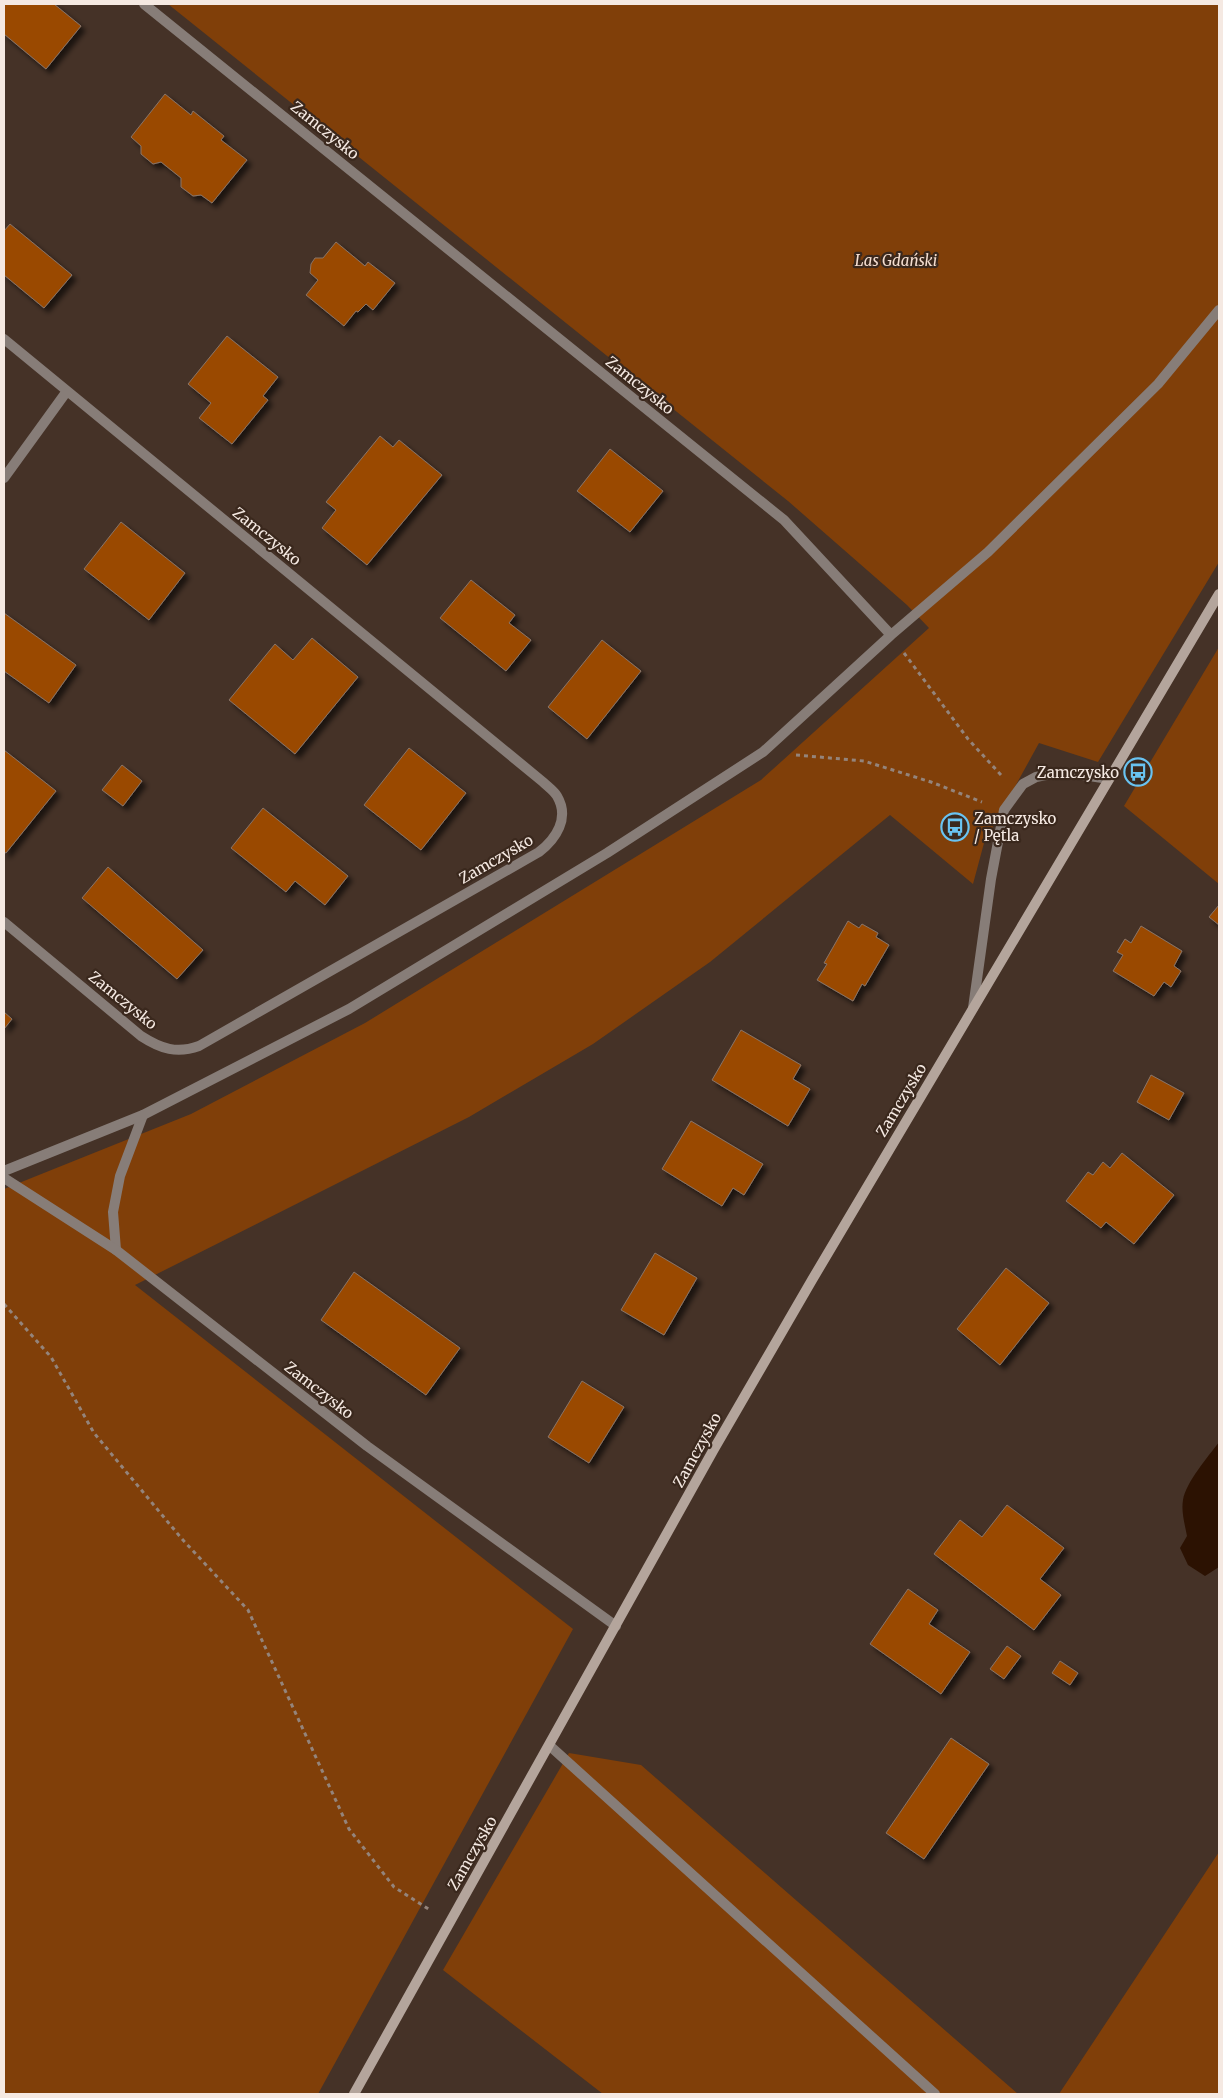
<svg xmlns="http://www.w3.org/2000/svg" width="1223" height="2098" viewBox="0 0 1223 2098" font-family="Merriweather,serif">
  <defs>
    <filter id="shadow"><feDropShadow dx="4.5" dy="4.5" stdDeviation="2.5" flood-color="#0009"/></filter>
  </defs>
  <rect width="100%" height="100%" fill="#453227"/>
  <path fill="#803f09" d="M168 4H1219V562L1098 762 1039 743 984 843 973 884 890 815 710 962 593 1044 469 1117 135 1285 573 1629 318 2094H4V1189L191 1114 365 1023 761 780 929 628 907 605 788 501Z
    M1219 647V884L1124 806Z
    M569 1753 641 1765 1018 2094H603L443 1970Z
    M1219 1852V2094H1059Z"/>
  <path fill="#2c1202" d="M1219 1442V1567L1205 1576 1188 1565 1180 1548 1187 1536C1185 1525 1181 1512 1183 1500 1186 1482 1208 1457 1219 1442Z"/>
  <path fill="#9a4a01" stroke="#897467" filter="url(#shadow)" d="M4 4H54L81 26 46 69 4 34Z
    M165 94 191 115 193 111 224 136 221 140 247 160 212 203 201 195 193 196 181 187V178L161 162 153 164 141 154V146L131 137Z
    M10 224 72 275 44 308 4 275V231Z
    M336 242 365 266 368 262 395 283 373 310 366 304 358 312 356 311 344 326 306 295 318 280 310 273 311 264 315 258H323Z
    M227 336 278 377 263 396 268 400 232 444 199 418 211 403 188 384Z
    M380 436 393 447 399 440 442 475 367 565 322 528 336 510 326 502Z
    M610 449 663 491 630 532 577 491Z
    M121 522 185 573 149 620 84 569Z
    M471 580 515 615 509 623 531 640 506 671 440 618Z
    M4 613 76 665 49 703 4 671Z
    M312 638 358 677 295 754 229 700 275 644 293 660Z
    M602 640 641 671 587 739 548 707Z
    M409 748 466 793 421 850 364 805Z
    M4 750 56 791 6 853 4 852Z
    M122 765 142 781 123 806 102 790Z
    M263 808 348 876 325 905 295 881 286 892 231 848Z
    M108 867 203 950 177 979 82 898Z
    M1219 905V925L1209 917Z
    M848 921 859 928 862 924 878 933 876 937 889 945 865 986 862 984 853 1001 817 980 827 964 824 963Z
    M1141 926 1182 951 1174 966 1181 971 1171 987 1164 982 1154 996 1113 971 1123 955 1117 952 1125 939 1131 943Z
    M4 1012 12 1019 4 1029Z
    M741 1030 801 1065 793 1079 810 1089 788 1126 712 1080Z
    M1151 1075 1184 1093 1169 1120 1137 1102Z
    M691 1121 763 1164 744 1195 733 1188 722 1206 662 1169Z
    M1122 1153 1174 1195 1134 1244 1106 1222 1101 1228 1066 1201 1088 1172 1093 1175 1103 1162 1110 1168Z
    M655 1253 697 1278 664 1335 621 1310Z
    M1006 1268 1049 1303 1000 1365 957 1329Z
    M354 1272 460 1348 426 1395 321 1320Z
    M582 1381 624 1407 589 1463 548 1437Z
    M1007 1505 1064 1548 1040 1579 1061 1595 1034 1630 934 1554 960 1520 982 1537Z
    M908 1589 938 1610 929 1624 970 1652 941 1694 870 1644Z
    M1007 1646 1021 1656 1004 1679 990 1669Z
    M1060 1661 1078 1673 1070 1685 1052 1673Z
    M951 1738 989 1764 924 1859 886 1833Z"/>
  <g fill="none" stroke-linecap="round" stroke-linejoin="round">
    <path stroke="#94847b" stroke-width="3" stroke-dasharray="4 4" stroke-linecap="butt" d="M904 653 968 739 1001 775
      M796 755 864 761 931 782 982 802
      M4 1304 51 1357 94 1433 182 1539 248 1610 349 1829 394 1887 430 1910"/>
    <path stroke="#877d78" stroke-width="10" d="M973 1008 991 879 1004 810 1023 784 1036 777 1051 774H1076L1109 779
      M116 1250 113 1212 120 1176 143 1115
      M550 1746 935 2094"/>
    <path stroke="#877d78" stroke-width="10" d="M144 4 784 520 891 635
      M4 339 543 782C547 786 554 791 557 796 570 818 556 839 539 852L199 1046C177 1054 161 1049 141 1036L4 922
      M4 478 67 391
      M4 1171 143 1115 349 1009 607 853 763 752 891 635 988 552 1158 384 1219 310
      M4 1178 116 1250 367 1446 616 1626"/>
    <path stroke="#b4a59c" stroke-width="10" d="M354 2094 714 1449 812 1280 1219 594"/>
  </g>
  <defs>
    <g id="bus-ring" transform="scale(1.4375)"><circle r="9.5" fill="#3a281d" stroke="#69c3f1" stroke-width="1.5"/><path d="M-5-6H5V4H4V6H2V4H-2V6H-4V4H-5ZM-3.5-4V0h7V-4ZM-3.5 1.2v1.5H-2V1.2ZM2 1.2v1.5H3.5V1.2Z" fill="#69c3f1"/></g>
  </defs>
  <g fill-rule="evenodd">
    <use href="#bus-ring" x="1138" y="772"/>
    <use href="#bus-ring" x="955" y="827"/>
  </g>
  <g text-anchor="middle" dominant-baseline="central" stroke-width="4.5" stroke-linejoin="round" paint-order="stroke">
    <g font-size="15" fill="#f5e9e2" stroke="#3a281d">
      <text transform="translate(325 130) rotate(39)">Zamczysko</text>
      <text transform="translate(640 385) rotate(39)">Zamczysko</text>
      <text transform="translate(267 536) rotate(39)">Zamczysko</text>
      <text transform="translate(496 859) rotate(-30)">Zamczysko</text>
      <text transform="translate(123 1000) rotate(39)">Zamczysko</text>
      <text transform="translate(901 1100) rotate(-59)">Zamczysko</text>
      <text transform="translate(319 1390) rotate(38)">Zamczysko</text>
      <text transform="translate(697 1450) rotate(-61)">Zamczysko</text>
      <text transform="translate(472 1853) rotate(-60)">Zamczysko</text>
    </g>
    <g font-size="15" font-style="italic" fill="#f6dfd1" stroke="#3a281d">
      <text x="896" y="260">Las Gdański</text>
    </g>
    <g font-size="15" fill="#f5e9e2" stroke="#3a281d" text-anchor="end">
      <text x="1119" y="772">Zamczysko</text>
      <text x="974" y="818" text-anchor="start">Zamczysko<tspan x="974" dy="17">/ Pętla</tspan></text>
    </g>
  </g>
  <rect width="1223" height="2098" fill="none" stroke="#f5e9e2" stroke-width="10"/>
</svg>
